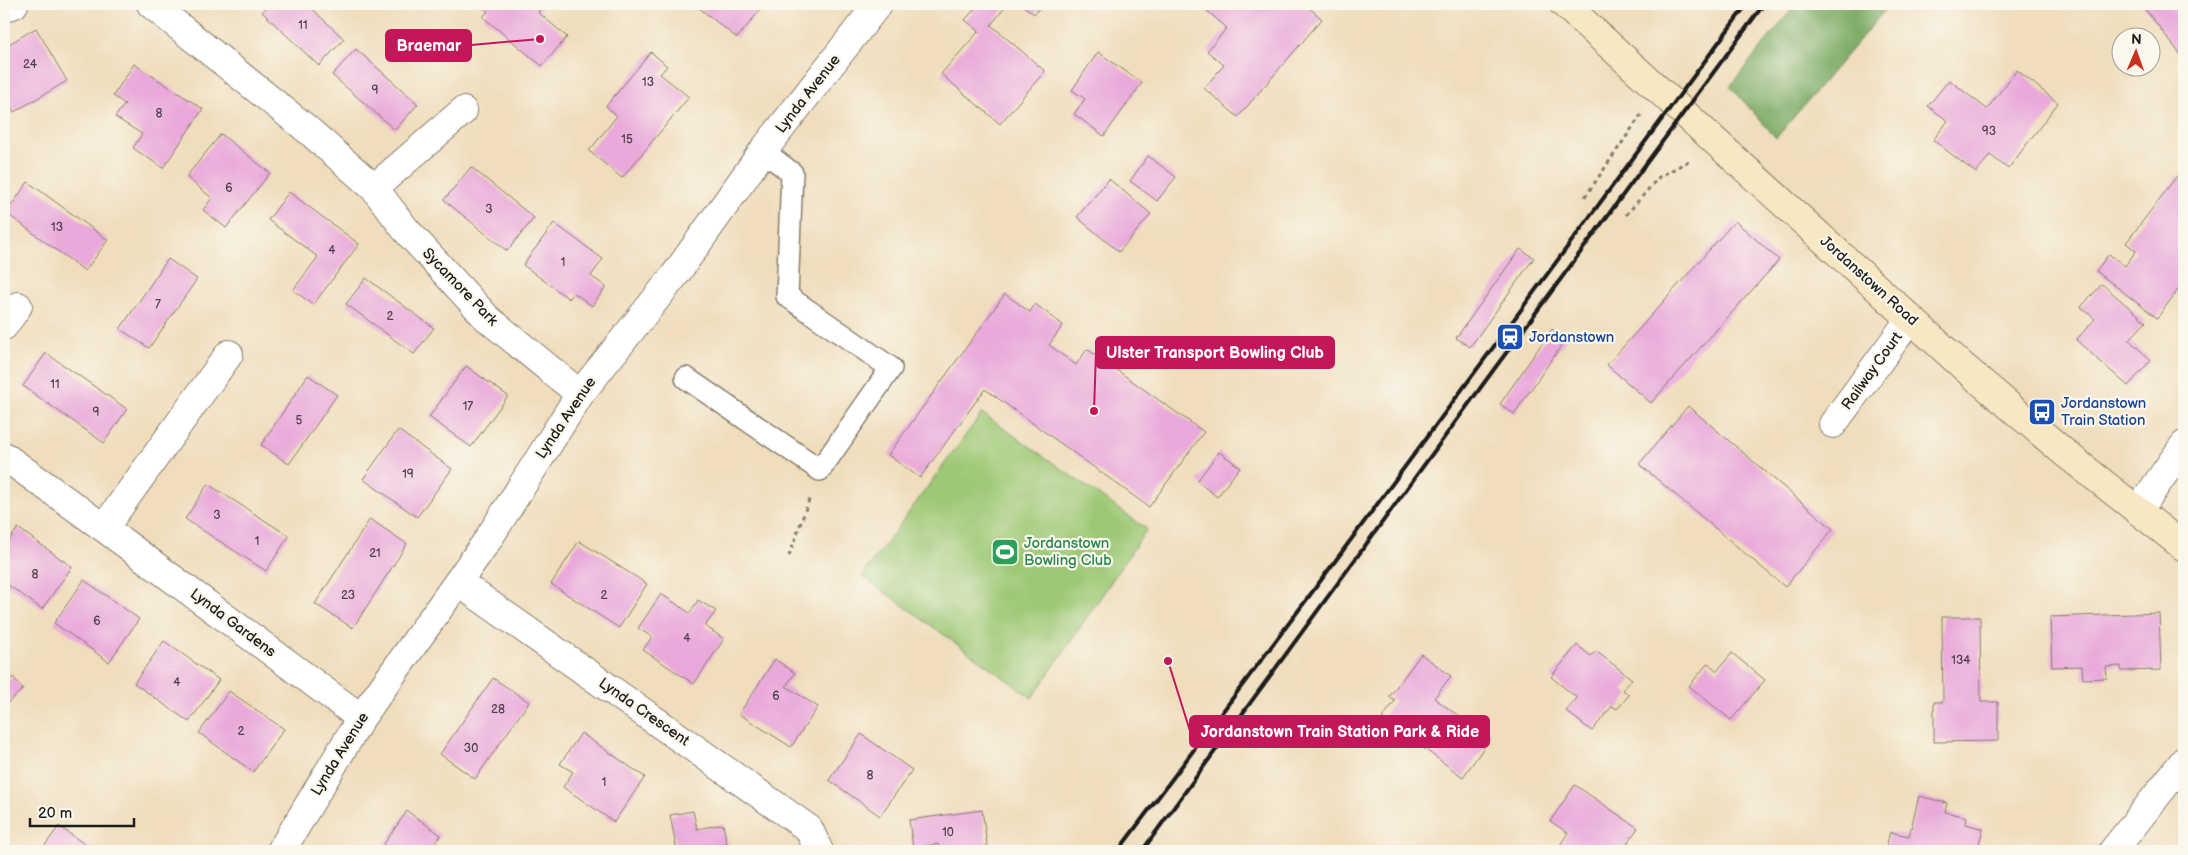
<svg xmlns="http://www.w3.org/2000/svg" width="2188" height="855" viewBox="0 0 2188 855" font-family="'Balsamiq Sans',sans-serif">
  <rect width="100%" height="100%" fill="#fbf7ec"/>
  <filter id="ink" filterUnits="userSpaceOnUse"><feTurbulence type="fractalNoise" baseFrequency=".02" numOctaves="2"/><feDisplacementMap in="SourceGraphic" scale="10" xChannelSelector="R" yChannelSelector="G"/><feConvolveMatrix kernelMatrix="1 2 1 2 8 2 1 2 1" color-interpolation-filters="sRGB"/></filter>
  <filter id="wash" filterUnits="userSpaceOnUse"><feTurbulence type="fractalNoise" baseFrequency=".0096" numOctaves="4" result="noise"/><feDisplacementMap in="SourceGraphic" scale="20" xChannelSelector="R" yChannelSelector="G"/><feGaussianBlur stdDeviation="1.12" result="paint"/><feColorMatrix in="noise" values="0 0 0 0 0 0 0 0 0 0 0 0 0 0 0 0 0 1.4 0 .05"/><feComposite in="paint" operator="in"/></filter>
  <g filter="url(#wash)">
    <rect width="100%" height="100%" fill="#efddbc"/>
    <path fill="#9dc874" stroke="#5c7248" d="M982 413 1147 529 1032 698 862 576Z"/>
    <path fill="#7eac66" stroke="#4d6441" d="M1796 4H1890L1776 138 1730 86Z"/>
    <g id="blocks">
      <path fill="#e9a9da" d="M269 4H307L344 39 319 66 262 12Z
        M480 4H545L538 12 567 37 542 66 483 17 488 11Z
        M694 4H765L737 38Z
        M979 4H1001L1005 7 991 25 1045 71 1000 124 941 74 979 31 965 20Z
        M1021 4H1043L1034 14Z
        M1199 4H1305L1322 19 1238 117 1204 88 1224 65 1207 51 1227 28Z
        M2141 4H2184V59Z
        M36 28 67 81 14 112 4 95V47Z
        M356 49 418 104 395 130 332 75Z
        M651 52 667 66 660 74 689 97 622 178 589 151 617 116 606 106Z
        M1098 52 1142 83 1104 136 1074 114 1085 99 1072 90Z
        M134 64 203 109 163 168 133 148 142 134 115 117 125 104 113 96Z
        M2017 70 2058 103 2008 169 1990 155 1976 173 1933 140 1948 121 1928 106 1949 80 1987 109Z
        M221 134 270 173 226 228 203 210 212 198 186 177Z
        M1148 156 1176 177 1157 201 1130 181Z
        M471 167 534 218 507 251 444 200Z
        M2177 176 2184 182V282L2157 318 2096 271 2109 254 2125 266 2136 251 2126 243Z
        M1109 179 1151 214 1119 252 1077 217Z
        M28 182 108 240 85 271 6 213Z
        M289 192 359 244 313 305 293 290 318 257 268 220Z
        M1735 221 1779 260 1651 403 1607 365Z
        M554 223 603 259 591 276 606 287 592 306 574 293 569 299 523 265Z
        M1520 249 1534 258 1470 347 1456 338Z
        M168 259 197 279 149 348 120 329Z
        M366 278 434 328 414 354 346 304Z
        M2102 284 2146 322 2129 340 2151 360 2128 386 2076 340 2095 319 2081 307Z
        M1005 294 1030 312 1035 304 1063 325 1049 345 1076 365 1087 349 1204 432 1149 507 985 389 920 478 888 455Z
        M1552 329 1566 339 1514 414 1500 404Z
        M46 353 127 409 104 443 23 386Z
        M466 366 508 396 471 447 429 417Z
        M308 375 337 395 289 464 261 445Z
        M1688 406 1833 529 1785 587 1639 464Z
        M398 430 452 469 417 517 363 479Z
        M1219 452 1240 467 1217 497 1197 481Z
        M208 484 289 536 266 571 185 519Z
        M370 519 407 544 353 628 315 604Z
        M18 528 72 567 42 609 4 582V547Z
        M579 541 647 584 619 628 551 584Z
        M84 580 139 619 109 662 54 623Z
        M661 594 690 613 698 600 716 611 705 626 724 639 694 684 643 650 652 637 638 628Z
        M2159 613 2161 670 2121 671V666L2106 667 2107 678 2083 679 2082 666 2052 667 2050 617Z
        M1942 617H1980L1981 702H1998V741L1934 742V702H1943Z
        M164 641 219 680 189 722 134 683Z
        M1577 645 1591 656 1596 651 1632 679 1623 690 1629 695 1617 709 1612 706 1592 731 1566 711 1577 698 1551 677Z
        M1732 653 1765 680 1731 720 1689 686 1708 663 1717 671Z
        M1421 654 1451 676 1434 698 1490 739 1463 777 1382 718 1395 701 1389 697Z
        M775 659 795 673 786 686 818 707 791 747 739 714Z
        M13 677 23 689 4 706V684Z
        M493 678 529 702 475 779 440 754Z
        M229 691 284 729 253 772 199 733Z
        M581 733 645 777 614 822 563 787 573 772 560 764Z
        M861 734 912 770 880 816 829 780Z
        M1575 785 1638 828 1622 851H1556L1568 833 1550 821Z
        M1919 796 1947 803 1945 812 1967 817 1966 824 1983 829 1977 851H1885L1890 832 1909 836Z
        M982 810 988 851H939L938 844 913 848 909 820Z
        M407 811 441 835 429 851H379Z
        M693 811 697 829 723 824 728 851H677L670 815Z
        M59 826 94 851H41Z"/>
    </g>
  </g>
  <g filter="url(#ink)">
    <use href="#blocks" fill-opacity="0" stroke="#867c6c" stroke-width="1"/>
    <g fill="none" stroke-linecap="round" stroke-linejoin="round">
      <g stroke="#867c6c" stroke-width="24">
        <path id="lane" d="M686 378 820 470 891 368 787 296 792 173 763 151"/>
      </g>
      <g stroke="#867c6c" stroke-width="30">
        <path id="street" d="M151 4 308 130 374 188 406 230 487 318 580 394
          M4 8 14 4
          M374 188 463 111
          M4 326 18 306
          M1833 424 1910 319
          M4 456 104 528 361 718
          M2138 511 2184 445
          M104 528 229 354
          M458 582 809 829 819 851
          M281 851 361 718 487 541 580 394 675 275 763 151 878 4
          M2113 851 2184 761"/>
      </g>
      <g stroke="#867c6c" stroke-width="30">
        <path id="secondary" d="M1564 4 1966 369 2066 454 2184 547"/>
      </g>
      <path stroke="#867c6c" stroke-width="3" stroke-dasharray="4 4" stroke-linecap="butt" d="M1585 197 1641 115
        M1626 215 1659 177 1689 161
        M789 556 810 497"/>
      <use href="#lane" stroke="#fff" stroke-width="21"/>
      <use href="#street" stroke="#fff" stroke-width="28"/>
      <use href="#secondary" stroke="#f7e8c3" stroke-width="28"/>
      <path stroke="#1c1c1c" stroke-width="4" d="M1118 851 1313 591 1747 4
        M1142 851 1492 372 1764 4"/>
    </g>
  </g>
  <defs>
    <g id="station-square" transform="scale(1.4375)"><rect x="-9" y="-9" width="18" height="18" rx="4" fill="#1a4fb4" stroke="#fbf7ec"/><path d="M-3-6H3Q5-6 5-4V2Q5 4 3 4L4.5 6H3L1.5 4h-3L-3 6H-4.5L-3 4Q-5 4-5 2V-4Q-5-6-3-6ZM-3.5-4v3h7v-3ZM-3.5 1v1.5H-2V1ZM2 1v1.5H3.5V1Z" fill="#fff"/></g>
    <g id="bus-square" transform="scale(1.4375)"><rect x="-9" y="-9" width="18" height="18" rx="4" fill="#1a4fb4" stroke="#fbf7ec"/><path d="M-5-6H5V4H4V6H2V4H-2V6H-4V4H-5ZM-3.5-4V0h7V-4ZM-3.5 1.2v1.5H-2V1.2ZM2 1.2v1.5H3.5V1.2Z" fill="#fff"/></g>
    <g id="stadium-square" transform="scale(1.4375)"><rect x="-9" y="-9" width="18" height="18" rx="4" fill="#2e9e5b" stroke="#fbf7ec"/><path d="M0-5a6.5 5 0 1 0 0 10a6.5 5 0 1 0 0-10ZM-3.5-1.8h7v3.6h-7Z" fill="#fff"/></g>
  </defs>
  <g fill-rule="evenodd">
    <use href="#station-square" x="1510" y="337"/>
    <use href="#bus-square" x="2042" y="412"/>
    <use href="#stadium-square" x="1005" y="552"/>
  </g>
  <g text-anchor="middle" dominant-baseline="central" stroke-width="4.5" stroke-linejoin="round" paint-order="stroke">
    <g font-size="12" fill="#4f3f4c">
      <text x="303" y="25">11</text>
      <text x="30" y="64">24</text>
      <text x="648" y="82">13</text>
      <text x="375" y="90">9</text>
      <text x="159" y="113">8</text>
      <text x="1989" y="131">93</text>
      <text x="627" y="139">15</text>
      <text x="229" y="188">6</text>
      <text x="489" y="209">3</text>
      <text x="57" y="227">13</text>
      <text x="332" y="250">4</text>
      <text x="563" y="262">1</text>
      <text x="158" y="304">7</text>
      <text x="390" y="316">2</text>
      <text x="55" y="384">11</text>
      <text x="468" y="406">17</text>
      <text x="96" y="412">9</text>
      <text x="299" y="420">5</text>
      <text x="408" y="474">19</text>
      <text x="217" y="515">3</text>
      <text x="257" y="541">1</text>
      <text x="375" y="553">21</text>
      <text x="35" y="574">8</text>
      <text x="348" y="595">23</text>
      <text x="604" y="595">2</text>
      <text x="97" y="621">6</text>
      <text x="687" y="638">4</text>
      <text x="1961" y="660">134</text>
      <text x="177" y="682">4</text>
      <text x="776" y="696">6</text>
      <text x="498" y="709">28</text>
      <text x="241" y="731">2</text>
      <text x="471" y="748">30</text>
      <text x="870" y="775">8</text>
      <text x="604" y="782">1</text>
      <text x="948" y="832">10</text>
    </g>
    <g font-size="15" fill="#1c1c1c" stroke="#fbf7ec">
      <text transform="translate(808 94) rotate(-52)">Lynda Avenue</text>
      <text transform="translate(1869 281) rotate(42)">Jordanstown Road</text>
      <text transform="translate(460 287) rotate(46)">Sycamore Park</text>
      <text transform="translate(1872 371) rotate(-54)">Railway Court</text>
      <text transform="translate(566 418) rotate(-56)">Lynda Avenue</text>
      <text transform="translate(233 623) rotate(37)">Lynda Gardens</text>
      <text transform="translate(644 712) rotate(35)">Lynda Crescent</text>
      <text transform="translate(340 754) rotate(-58)">Lynda Avenue</text>
    </g>
    <g font-size="15" fill="#164399" stroke="#fbf7ec" text-anchor="start">
      <text x="1529" y="337">Jordanstown</text>
      <text x="2061" y="403">Jordanstown<tspan x="2061" dy="17">Train Station</tspan></text>
    </g>
    <g font-size="15" fill="#27864d" stroke="#fbf7ec" text-anchor="start">
      <text x="1024" y="543">Jordanstown<tspan x="1024" dy="17">Bowling Club</tspan></text>
    </g>
  </g>
  <path fill="none" stroke="#c2185b" stroke-width="2" d="M540 39L471 45M1094 411L1096 352M1168 661L1190 731"/>
  <g fill="#c2185b" stroke="#fbf7ec" stroke-width="2">
    <circle cx="540" cy="39" r="5"/>
    <circle cx="1094" cy="411" r="5"/>
    <circle cx="1168" cy="661" r="5"/>
  </g>
  <g fill="#c2185b" stroke="#c2185b" stroke-width="2">
    <rect x="386" y="30" width="85" height="31" rx="5"/>
    <rect x="1096" y="337" width="238" height="31" rx="5"/>
    <rect x="1190" y="716" width="299" height="31" rx="5"/>
  </g>
  <g font-size="16" text-anchor="middle" font-weight="bold" fill="#fff">
    <text x="429" y="51">Braemar</text>
    <text x="1215" y="358">Ulster Transport Bowling Club</text>
    <text x="1340" y="737">Jordanstown Train Station Park &amp; Ride</text>
  </g>
  <rect width="2188" height="855" fill="none" stroke="#fbf7ec" stroke-width="20"/>
  <g transform="translate(2136 52) rotate(2)"><circle r="24" fill="#fbf7ec" stroke="#a29f99"/>
  <path d="M0-4L9 19L0 12L-9 19Z" fill="#c8321e"/>
  <text y="-8" font-size="14" font-weight="bold" text-anchor="middle" fill="#1c1c1c">N</text>
  </g>
  <path d="M30 818v8h104v-8" fill="none" stroke="#1c1c1c" stroke-width="2.5"/>
  <text x="38" y="818" font-size="15" fill="#1c1c1c" stroke="#fbf7ec" stroke-width="4" paint-order="stroke">20 m</text>
</svg>
